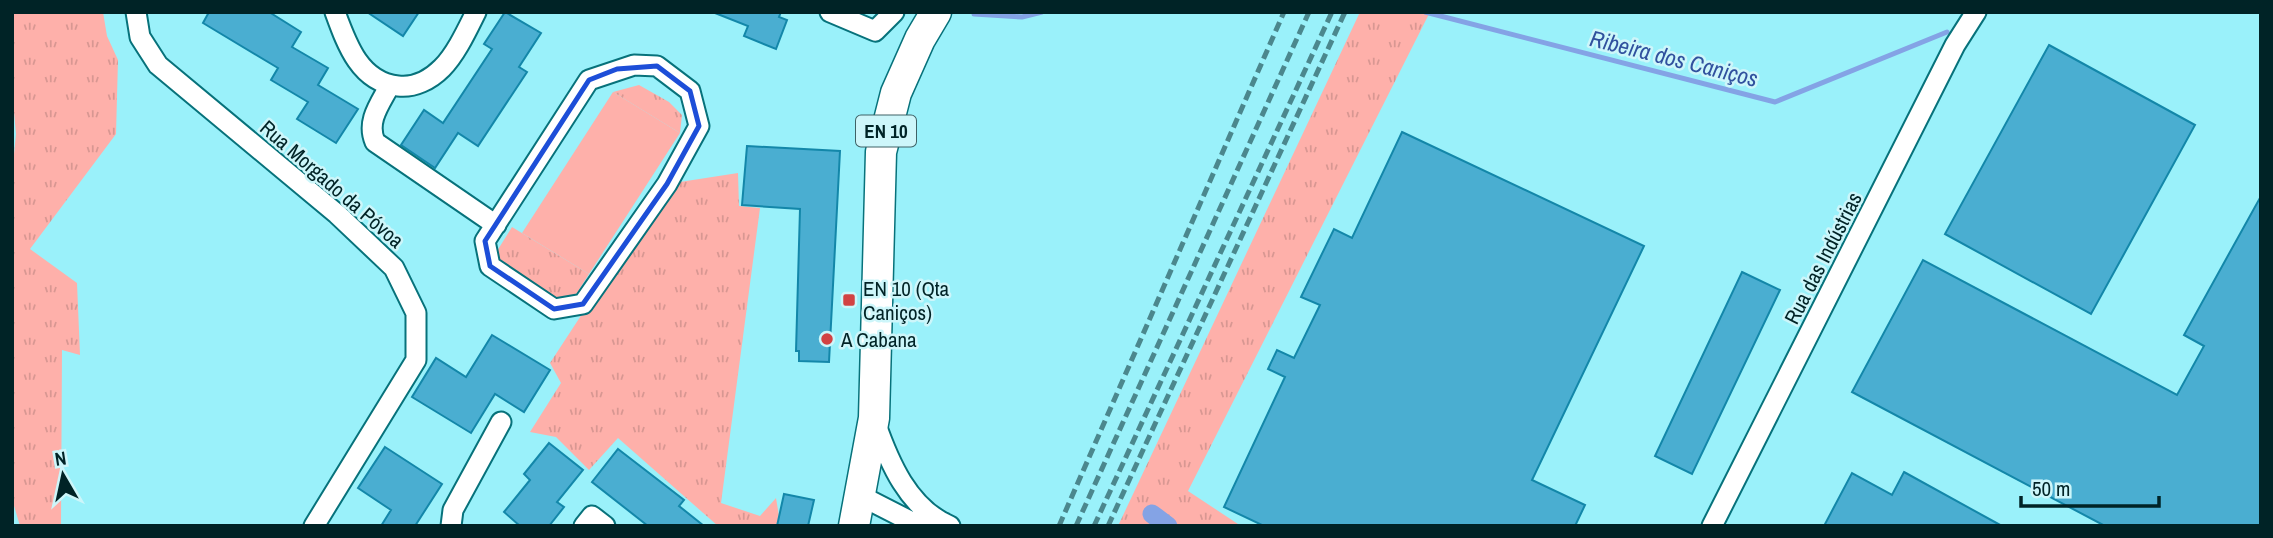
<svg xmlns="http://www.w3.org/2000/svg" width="2273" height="538" viewBox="0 0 2273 538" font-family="'Archivo Narrow',sans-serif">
  <defs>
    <pattern id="grass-tufts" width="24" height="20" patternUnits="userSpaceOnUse" patternTransform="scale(1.75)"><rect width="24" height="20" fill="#feb0aa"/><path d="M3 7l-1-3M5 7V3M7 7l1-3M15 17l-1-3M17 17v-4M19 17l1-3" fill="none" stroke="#d89792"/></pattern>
  </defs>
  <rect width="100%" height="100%" fill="#9af1fa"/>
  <path fill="url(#grass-tufts)" d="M12 12H103L107 36 118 60 116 134 30 249 77 283 80 355 62 350 61 526H20L12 499V174L16 134 12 91Z
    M1360 12H1430L1188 491 1241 526H1118Z
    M639 85 669 102 682 115 680 133 613 92Z
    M738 173 739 206 760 208 721 503 760 516 776 498 779 516 776 526H718L618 438 589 470 556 437 530 432 561 383 550 363 667 184Z
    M512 227 589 274 575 296 554 300 502 267 497 251Z"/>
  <path fill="#feb0aa" d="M613 92 680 133 589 274 522 233Z"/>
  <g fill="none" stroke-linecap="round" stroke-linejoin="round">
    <path stroke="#84a3e5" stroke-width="5" d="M1425 12 1775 102 1947 32
      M974 14 1022 17 1042 12"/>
    <path stroke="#84a3e5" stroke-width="19" d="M1152 514 1168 526"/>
  </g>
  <path fill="#4aaed1" stroke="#1387a9" stroke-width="2" d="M209 12H269L301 32 292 47 328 68 318 85 358 109 336 143 297 119 308 102 271 80 278 68 203 23Z
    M367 12H419L403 36Z
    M505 12 541 33 519 67 527 72 478 146 458 133 435 168 401 145 424 110 443 123 492 49 484 44Z
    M781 12 779 17 787 20 776 49 744 36 748 26 715 13Z
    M2049 45 2195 125 2091 314 1945 234Z
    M1402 132 1644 246 1532 480 1585 505 1575 526H1264L1224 507 1285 377 1268 369 1277 350 1294 358 1320 305 1301 297 1334 229 1352 238Z
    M747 146 840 151 829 362 799 361V351H796L800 209 742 205Z
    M2261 196V526H2105L1852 392 1923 260 2177 395 2204 346 2184 335Z
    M1742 272 1780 290 1692 474 1655 456Z
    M492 335 550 370 524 412 495 394 471 433 412 397 436 358 466 377Z
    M549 443 583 470 557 502 564 507 549 526H520L504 512 530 480 524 474Z
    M385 447 442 484 415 526H381L391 510 358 488Z
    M618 449 684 500 679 506 704 526H648L592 482Z
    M1904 472 2002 526H1824L1852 473 1892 495Z
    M784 494 814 500 808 526H777Z"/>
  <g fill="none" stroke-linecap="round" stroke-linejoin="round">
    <g stroke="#07727b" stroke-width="23">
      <path id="street" d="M136 12 140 37 158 65 337 214 394 268 416 313V360L314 526
        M335 12C347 45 360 82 398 86 414 88 430 80 442 68 456 54 467 30 476 12
        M830 12 875 31 894 12
        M634 65 657 66 690 91 699 126 667 184 583 304 554 309 490 266 485 241 589 80Z
        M390 85C380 104 366 121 375 142L496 225
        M875 422C889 462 908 508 950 526
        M861 496 910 521 944 523
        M451 526 453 510 501 422
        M584 526 592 516 605 526
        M1712 526 1955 45 1976 12"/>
    </g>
    <g stroke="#07727b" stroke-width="33">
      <path id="primary" d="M854 526 874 418 881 152 896 93 920 39 936 12"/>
    </g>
    <use href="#street" stroke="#fff" stroke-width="19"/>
    <use href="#primary" stroke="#fff" stroke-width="30"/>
    <path stroke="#4b878d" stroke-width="5" stroke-dasharray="10 5" stroke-linecap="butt" d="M1059 526 1284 12
      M1076 526 1309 12
      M1094 526 1332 12
      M1108 526 1345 12"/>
  </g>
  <path fill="none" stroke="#1d4ed8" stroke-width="5" stroke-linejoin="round" d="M657 66 690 91 699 126 667 184 583 304 554 309 490 266 485 241 589 80 617 69Z"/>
  <g fill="#d14243" stroke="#cdf6fa" stroke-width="2.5">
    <rect x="842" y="293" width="14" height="14" rx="3.5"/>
    <circle cx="827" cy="339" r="7"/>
  </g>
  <g text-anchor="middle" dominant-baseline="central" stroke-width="5" stroke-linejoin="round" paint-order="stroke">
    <rect fill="#cdf6fa" stroke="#3e6266" stroke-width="2" x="856" y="115.5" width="60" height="31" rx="5"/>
    <g font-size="19" font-weight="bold" fill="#002326">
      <text x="886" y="131">EN 10</text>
    </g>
    <g font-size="21" fill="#002326" stroke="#cdf6fa">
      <text transform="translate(332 184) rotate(41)">Rua Morgado da Póvoa</text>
      <text transform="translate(1823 258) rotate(-63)">Rua das Indústrias</text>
    </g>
    <g font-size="21" fill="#002326" stroke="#cdf6fa" text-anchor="start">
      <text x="863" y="288">EN 10 (Qta<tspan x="863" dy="24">Caniços)</tspan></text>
      <text x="841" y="339">A Cabana</text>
    </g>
    <g font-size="23" font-style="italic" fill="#30519e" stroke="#cdf6fa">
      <text transform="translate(1674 58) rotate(14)">Ribeira dos Caniços</text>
    </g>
  </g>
  <rect width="2273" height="538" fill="none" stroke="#002326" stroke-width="28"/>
  <g transform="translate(63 475) rotate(351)" stroke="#cdf6fa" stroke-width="5" paint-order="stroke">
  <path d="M0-5L12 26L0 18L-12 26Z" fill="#002326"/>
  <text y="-10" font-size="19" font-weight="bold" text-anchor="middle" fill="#002326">N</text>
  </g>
  <path d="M2021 496v10h138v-10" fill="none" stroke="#002326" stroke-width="3.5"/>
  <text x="2032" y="496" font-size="21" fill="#002326" stroke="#cdf6fa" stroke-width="5" paint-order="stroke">50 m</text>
</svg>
